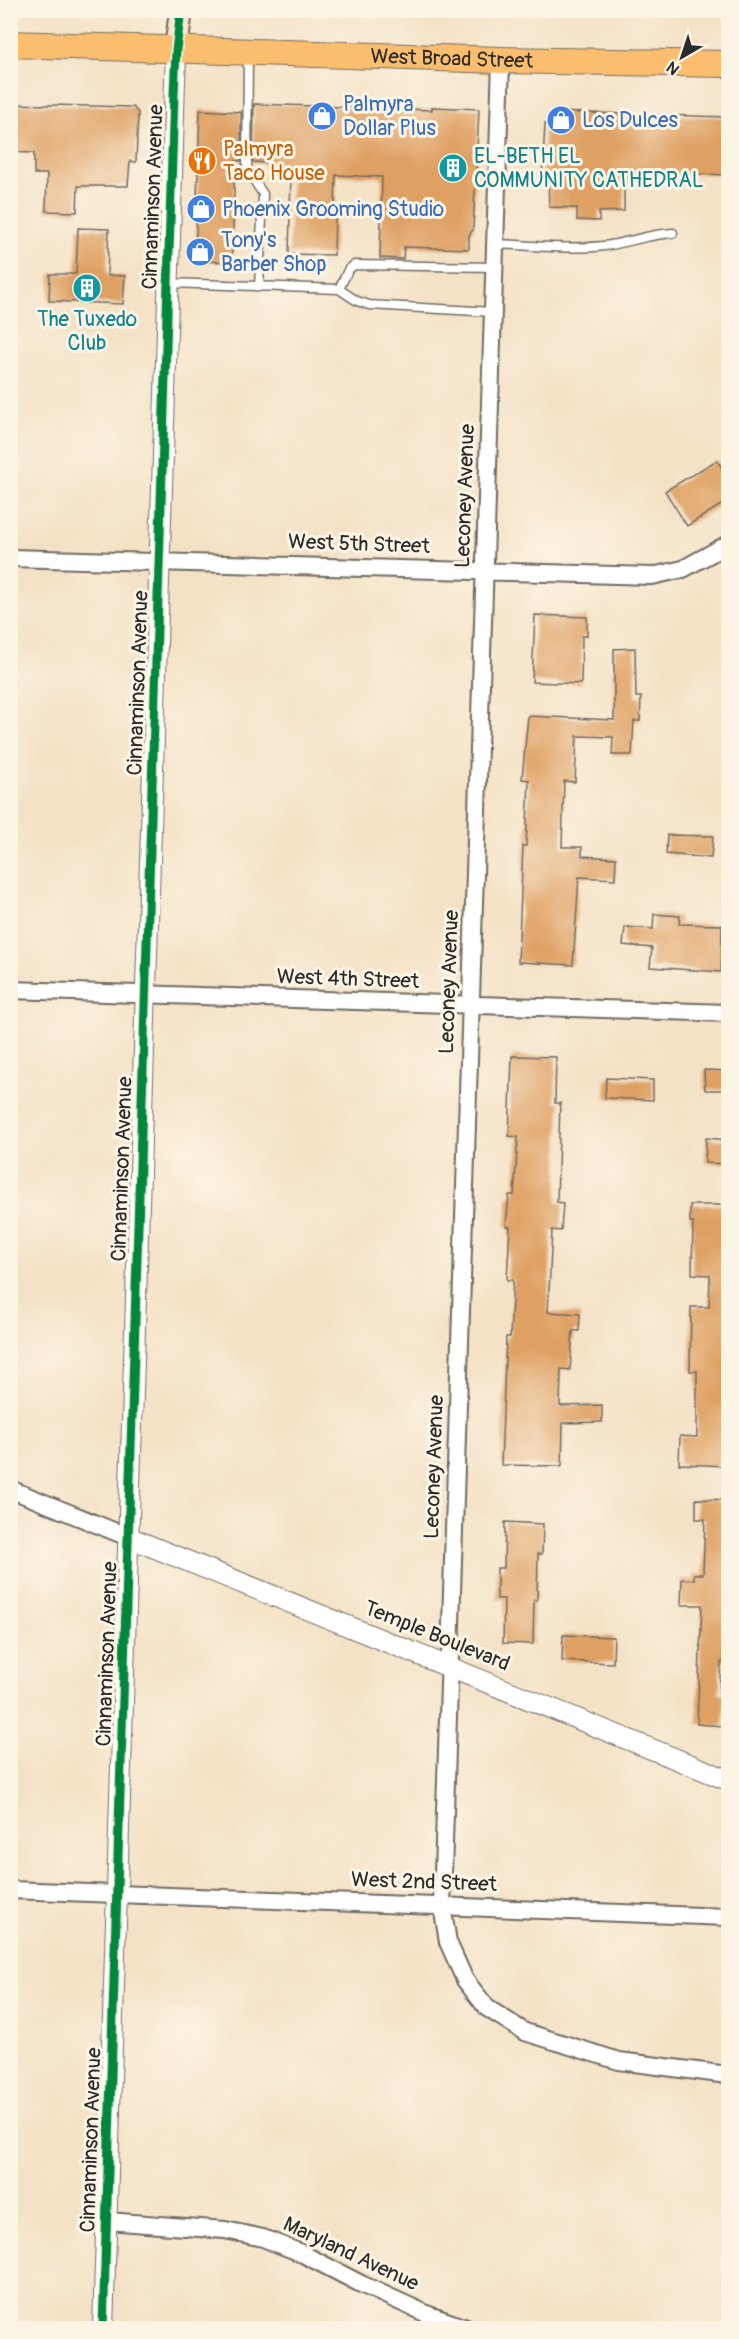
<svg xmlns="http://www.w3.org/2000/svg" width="739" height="2339" viewBox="0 0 739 2339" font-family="Pangolin,sans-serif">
  <rect width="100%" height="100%" fill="#fcf5e5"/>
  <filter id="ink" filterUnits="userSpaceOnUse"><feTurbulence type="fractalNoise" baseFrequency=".0167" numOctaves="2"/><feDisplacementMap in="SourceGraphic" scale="12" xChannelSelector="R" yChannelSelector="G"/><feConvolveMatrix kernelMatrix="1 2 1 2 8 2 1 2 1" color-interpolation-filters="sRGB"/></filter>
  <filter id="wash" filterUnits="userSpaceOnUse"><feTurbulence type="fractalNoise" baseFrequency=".008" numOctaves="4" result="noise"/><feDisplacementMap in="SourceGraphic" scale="24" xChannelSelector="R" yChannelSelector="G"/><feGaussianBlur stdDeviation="1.35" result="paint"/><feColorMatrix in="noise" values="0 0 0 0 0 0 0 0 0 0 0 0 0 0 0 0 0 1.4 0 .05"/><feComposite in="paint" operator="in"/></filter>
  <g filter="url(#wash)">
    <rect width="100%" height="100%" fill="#f4e2c6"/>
    <g id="blocks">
      <path fill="#dfa163" d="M10 104 133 107 138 113 136 162 130 161 128 186H78L77 212 46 211 47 174H34V153L10 152Z
        M254 104 432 110V107L479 109 473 230 469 235V249L404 247 403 259 380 258 382 177 336 175 334 255 289 254 291 175 268 174 267 163 253 162Z
        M200 110 241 112V161H235L232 262 195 261Z
        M552 112 729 117V175L652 172V182H624V211L599 212V221L577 220V208L549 207 548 178H542L545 124 551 125Z
        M78 228 109 229 107 275 125 276 123 304 49 301 50 274H76Z
        M717 460 729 479V500L687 526 665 491Z
        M535 615 587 617V636H582L581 684 532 682Z
        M635 648 636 697H641L640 721H634L632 755H612L613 737 577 736 575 782 564 781 562 847H582V856L616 858 615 879 579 877 573 965 518 962 523 846H526L529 780 522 779 528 716 614 720V649Z
        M667 835 713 836 711 858 666 854Z
        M654 914 680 916 679 924 722 925 721 972 650 967 652 948 623 945 625 927 653 929Z
        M512 1056 556 1057 555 1103H560L557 1202 563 1203 561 1231 552 1230 548 1312 580 1314 579 1331H573L570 1370 561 1369 560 1406 602 1405V1422L563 1423 562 1466 501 1465 506 1337H510L513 1280H507L510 1227 506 1226 509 1195H514L518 1137 509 1136Z
        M704 1070 729 1071V1090H705Z
        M606 1078 653 1080V1100L605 1098Z
        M706 1138 729 1140V1164L705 1163Z
        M690 1205H729V1466L679 1464 680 1436 697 1437V1371H690L691 1307H709L710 1275 692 1274 693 1222H690Z
        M696 1499 729 1500V1603L725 1662H721L719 1694H725L723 1726 697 1724 702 1605H681L682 1579 694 1580V1574H703L705 1519H696Z
        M505 1522 543 1524 542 1554H538L537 1600H534L533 1644 503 1643 504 1599H497V1568H504Z
        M563 1635 614 1637 613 1663 562 1661Z"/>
    </g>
  </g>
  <g filter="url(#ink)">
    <use href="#blocks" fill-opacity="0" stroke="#716b61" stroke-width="1.5"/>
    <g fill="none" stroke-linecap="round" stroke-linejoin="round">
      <g stroke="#716b61" stroke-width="11">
        <path id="service" d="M248 55 247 170 263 194 259 287
          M496 244C531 245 568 250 604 246 627 243 649 234 673 233
          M169 283 339 289 357 301 369 305 493 312
          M339 289 348 270 354 265 495 267"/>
      </g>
      <g stroke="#716b61" stroke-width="20">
        <path id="minor" d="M501 60 442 1905 448 1942 465 1980 487 2008 525 2032 619 2061 728 2075
          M10 558 652 576 683 569 728 544
          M10 990 728 1013
          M10 1489 128 1537
          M10 1890 728 1917
          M107 2221 225 2230 263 2238 301 2253 361 2284 429 2315 466 2328"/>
      </g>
      <g stroke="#716b61" stroke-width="22">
        <path id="tertiary" d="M128 1537 728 1780
          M103 2328 176 50"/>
      </g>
      <g stroke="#716b61" stroke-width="26">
        <path id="secondary" d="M176 50 181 10"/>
      </g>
      <g stroke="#716b61" stroke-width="28">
        <g id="primary">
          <path id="s1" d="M10 44 501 60 728 64"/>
        </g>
      </g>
      <use href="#service" stroke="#fff" stroke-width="8"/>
      <use href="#minor" stroke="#fff" stroke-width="16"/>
      <use href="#tertiary" stroke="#fff" stroke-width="20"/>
      <use href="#secondary" stroke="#fde5c5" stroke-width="22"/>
      <use href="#primary" stroke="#fbbe6e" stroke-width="26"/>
      <g stroke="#2b2b2b" stroke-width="7">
        <path id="rail" d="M629 10 728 13"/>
      </g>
      <use href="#rail" stroke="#fcf5e5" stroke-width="4.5" stroke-dasharray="14" stroke-linecap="butt"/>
      <g stroke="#fcf5e5" stroke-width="13">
        <path id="cycleway" d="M103 2328 174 94 176 50 181 10"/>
      </g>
      <use href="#cycleway" stroke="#00873e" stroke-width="9"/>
    </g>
  </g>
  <defs>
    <g id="shop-disc" transform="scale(1.5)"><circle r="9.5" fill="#3f7fe0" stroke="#fcf5e5"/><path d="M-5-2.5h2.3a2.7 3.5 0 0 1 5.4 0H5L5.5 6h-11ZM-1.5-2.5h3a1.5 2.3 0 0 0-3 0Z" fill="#fff"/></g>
    <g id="restaurant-disc" transform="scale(1.5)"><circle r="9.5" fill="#e8710a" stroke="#fcf5e5"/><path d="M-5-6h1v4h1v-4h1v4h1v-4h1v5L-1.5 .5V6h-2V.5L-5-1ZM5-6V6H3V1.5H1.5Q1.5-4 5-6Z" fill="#fff"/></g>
    <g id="building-disc" transform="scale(1.5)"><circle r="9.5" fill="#0f9aa8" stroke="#fcf5e5"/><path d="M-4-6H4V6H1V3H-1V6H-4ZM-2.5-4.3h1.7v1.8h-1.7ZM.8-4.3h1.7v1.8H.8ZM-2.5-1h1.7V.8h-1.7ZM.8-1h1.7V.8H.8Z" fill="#fff"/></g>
  </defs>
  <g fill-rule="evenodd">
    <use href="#shop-disc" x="322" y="116"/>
    <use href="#shop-disc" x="561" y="120"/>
    <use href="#restaurant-disc" x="202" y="161"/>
    <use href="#building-disc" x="453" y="168"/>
    <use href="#shop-disc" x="201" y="209"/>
    <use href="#shop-disc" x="200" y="252"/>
    <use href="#building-disc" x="87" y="288"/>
  </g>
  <g text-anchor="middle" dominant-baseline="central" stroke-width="6" stroke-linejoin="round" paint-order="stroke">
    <g font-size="21" fill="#2b2b2b" stroke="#fcf5e5">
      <text stroke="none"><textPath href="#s1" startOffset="442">West Broad Street</textPath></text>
      <text transform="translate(153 197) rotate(-88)">Cinnaminson Avenue</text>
      <text transform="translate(465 496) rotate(-88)">Leconey Avenue</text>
      <text transform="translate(359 544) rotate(2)">West 5th Street</text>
      <text transform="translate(138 683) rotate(-88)">Cinnaminson Avenue</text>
      <text transform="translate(348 979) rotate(2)">West 4th Street</text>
      <text transform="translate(449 982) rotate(-88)">Leconey Avenue</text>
      <text transform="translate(122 1169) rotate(-88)">Cinnaminson Avenue</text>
      <text transform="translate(434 1467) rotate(-88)">Leconey Avenue</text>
      <text transform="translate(437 1636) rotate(22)">Temple Boulevard</text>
      <text transform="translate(107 1654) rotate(-88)">Cinnaminson Avenue</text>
      <text transform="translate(424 1882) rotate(2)">West 2nd Street</text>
      <text transform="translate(91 2140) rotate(-88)">Cinnaminson Avenue</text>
      <text transform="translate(351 2254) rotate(25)">Maryland Avenue</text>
    </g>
    <g font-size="21" fill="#366cbe" stroke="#fcf5e5" text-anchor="start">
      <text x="343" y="104">Palmyra<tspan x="343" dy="24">Dollar Plus</tspan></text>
      <text x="582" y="120">Los Dulces</text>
      <text x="222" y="209">Phoenix Grooming Studio</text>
      <text x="221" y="240">Tony's<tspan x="221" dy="24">Barber Shop</tspan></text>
    </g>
    <g font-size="21" fill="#c56008" stroke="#fcf5e5" text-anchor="start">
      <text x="223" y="149">Palmyra<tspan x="223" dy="24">Taco House</tspan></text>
    </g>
    <g font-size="21" fill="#0d838f" stroke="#fcf5e5" text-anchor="start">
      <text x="474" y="156">EL-BETH EL<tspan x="474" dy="24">COMMUNITY CATHEDRAL</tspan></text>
      <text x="87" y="319" text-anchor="middle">The Tuxedo<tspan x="87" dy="24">Club</tspan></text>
    </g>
  </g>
  <rect width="739" height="2339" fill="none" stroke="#fcf5e5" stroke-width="36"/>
  <g transform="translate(682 57) rotate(219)" stroke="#fcf5e5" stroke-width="4.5" paint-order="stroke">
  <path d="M0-4.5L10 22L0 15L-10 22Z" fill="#2b2b2b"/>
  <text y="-9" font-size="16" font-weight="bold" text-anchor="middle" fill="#2b2b2b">N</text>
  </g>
</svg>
